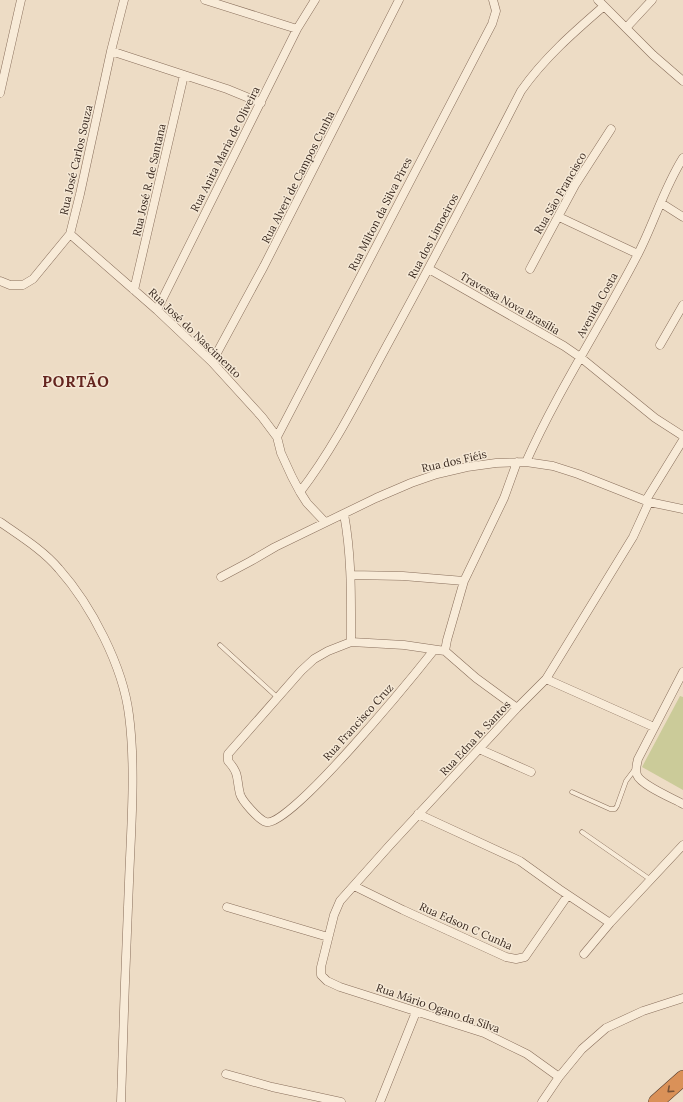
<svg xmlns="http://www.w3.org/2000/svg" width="683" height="1102" viewBox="0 0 683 1102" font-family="Lora,serif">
  <rect width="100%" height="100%" fill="#eddcc5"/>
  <path fill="#cbcb99" d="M680 696 683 697V790L642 767Z"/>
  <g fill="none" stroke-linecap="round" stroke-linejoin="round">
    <g stroke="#886e5b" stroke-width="5">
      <path id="lane" d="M220 645 277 697
        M572 792 610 809H615L617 806 626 781 635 769
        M582 832 651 880"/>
    </g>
    <g stroke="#886e5b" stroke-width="9">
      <path id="street" d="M205 0 297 29
        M598 0 653 55 683 81
        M626 28 652 0
        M111 51 227 89 261 103
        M0 93 21 0
        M661 203 683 217
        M559 217 638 254
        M70 234 157 310 212 362 262 417 277 437 281 453 292 477 300 492 307 503 325 522
        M429 269 564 346 580 357 655 418 683 436
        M530 269 575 185 611 129
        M0 281 10 285H23L33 279 70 234 80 194 111 51 124 0
        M134 290 184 75
        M157 310 297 29 315 0
        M660 345 683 305
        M212 362 264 266 399 0
        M277 437 492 24 496 11 493 0
        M526 462C558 390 602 324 638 254 654 223 664 188 683 158
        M300 492C334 448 359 397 385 349 432 263 477 177 521 91 544 58 574 32 604 6
        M646 500 683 440
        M344 514C352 557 351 599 351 642
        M0 522C20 536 43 550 59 569 91 605 123 666 129 715 136 769 131 827 129 882 126 955 123 1029 121 1102
        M351 575 403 576 464 581
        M221 577 251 561 275 547 376 498 411 483 437 474 467 467 496 463 526 462 553 466 578 474 649 502 683 509
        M434 650C415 674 289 829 266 822 259 820 242 801 240 794 236 778 240 774 228 761V754L301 671 314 659 328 651 351 642 404 645 445 651
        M445 651 447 640 464 581 504 498 517 462
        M445 651 476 678 517 708
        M683 672 638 759C637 764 635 769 637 775 641 785 672 798 683 804
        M546 679 654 727
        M479 749 531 772
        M418 814 520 861 559 889 610 923
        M354 886 403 910 506 957 516 959 525 957 568 895
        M227 907 328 937
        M584 954 610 923 683 845
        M226 1074 272 1087 341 1102
        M559 1077 527 1054 484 1033 340 987 327 981 321 975V967L334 915 340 901 390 845 517 708 546 679 633 537 649 502
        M380 1102 416 1012
        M542 1102 559 1077 582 1049 606 1028 643 1011 683 998"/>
    </g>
    <g stroke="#563d2f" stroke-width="16">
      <path id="highway" d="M656 1102 683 1078"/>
    </g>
    <use href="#lane" stroke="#f8ebd8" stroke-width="4"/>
    <use href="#street" stroke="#f8ebd8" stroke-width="8"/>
    <use href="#highway" stroke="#da9158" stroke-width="15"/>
  </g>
  <defs><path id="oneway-chevron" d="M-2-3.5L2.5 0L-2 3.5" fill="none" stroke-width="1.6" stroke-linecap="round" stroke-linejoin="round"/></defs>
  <use stroke="#795236" href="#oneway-chevron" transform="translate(670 1090) rotate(138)"/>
  <g text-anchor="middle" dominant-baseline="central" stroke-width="3" stroke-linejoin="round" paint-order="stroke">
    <g font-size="11" fill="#38281f" stroke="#f5e8d5">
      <text transform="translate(225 149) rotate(-63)">Rua Anita Maria de Oliveira</text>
      <text transform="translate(76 160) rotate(-77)">Rua José Carlos Souza</text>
      <text transform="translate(298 177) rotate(-63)">Rua Alveri de Campos Cunha</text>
      <text transform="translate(149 180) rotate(-77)">Rua José R. de Santana</text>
      <text transform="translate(560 193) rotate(-60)">Rua São Francisco</text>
      <text transform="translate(380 214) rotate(-63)">Rua Milton da Silva Pires</text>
      <text transform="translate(433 236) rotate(-62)">Rua dos Limoeiros</text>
      <text transform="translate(510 303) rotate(30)">Travessa Nova Brasília</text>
      <text transform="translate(597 305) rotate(-61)">Avenida Costa</text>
      <text transform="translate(195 333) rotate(44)">Rua José do Nascimento</text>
      <text transform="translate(454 461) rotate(-13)">Rua dos Fiéis</text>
      <text transform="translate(358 722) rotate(-48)">Rua Francisco Cruz</text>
      <text transform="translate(475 738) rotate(-47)">Rua Edna B. Santos</text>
      <text transform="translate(466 926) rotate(24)">Rua Edson C Cunha</text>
      <text transform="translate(438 1008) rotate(19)">Rua Mário Ogano da Silva</text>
    </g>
    <g font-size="15" font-weight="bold" letter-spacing="1" fill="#64251f" stroke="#f5e8d5">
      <text x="76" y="381">PORTÃO</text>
    </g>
  </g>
</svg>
